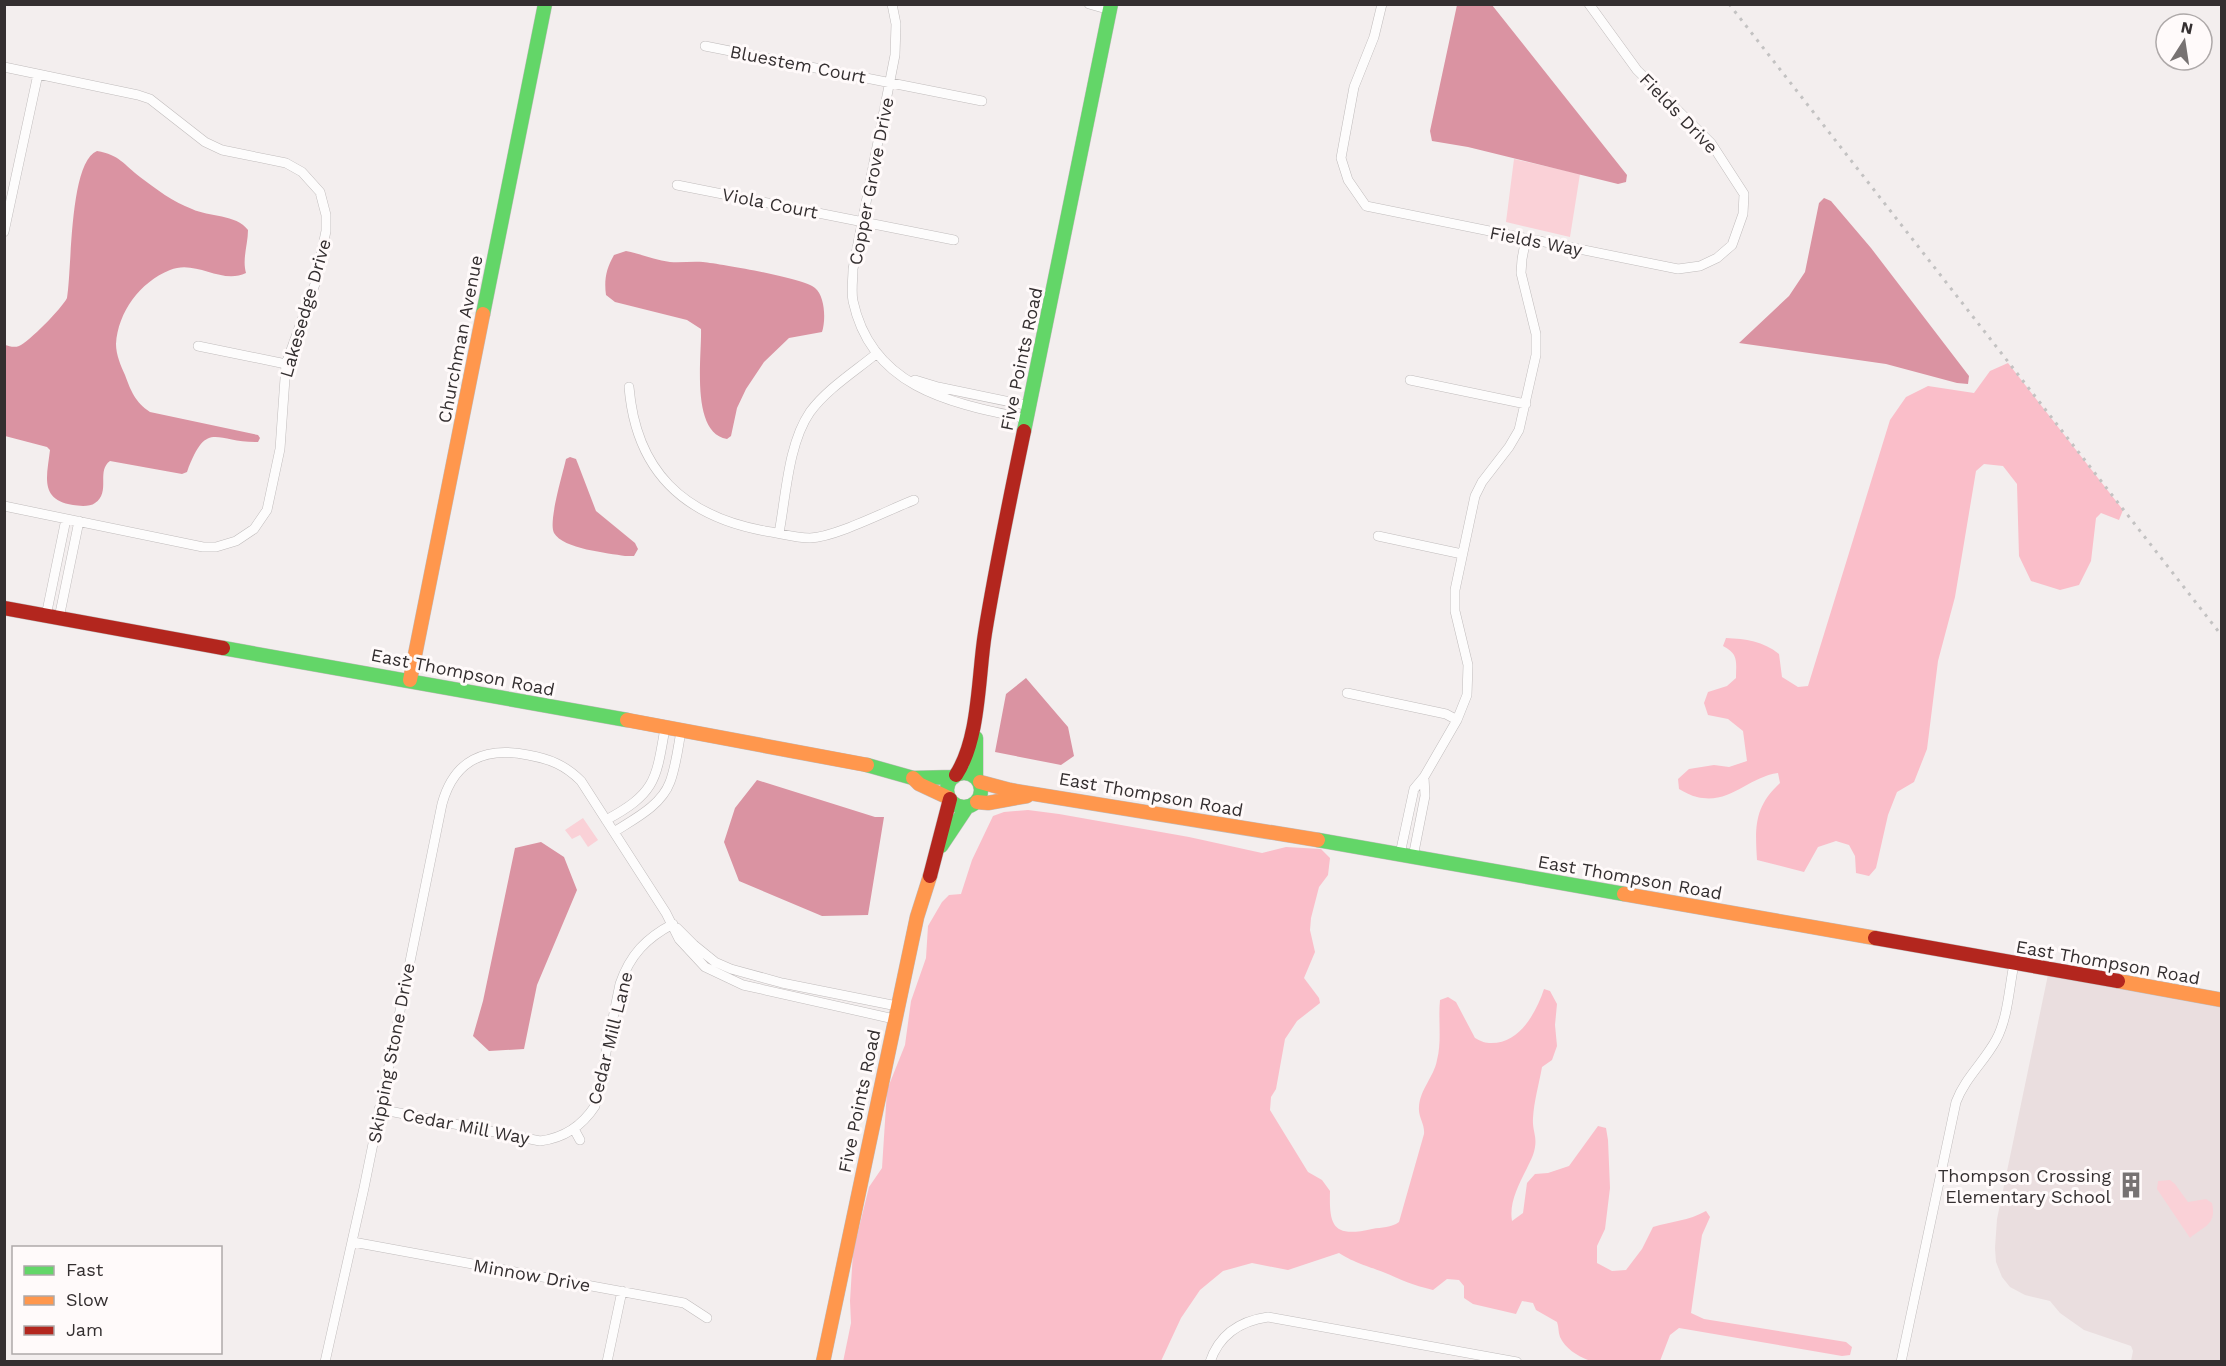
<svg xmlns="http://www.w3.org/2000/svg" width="2226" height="1366" viewBox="0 0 2226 1366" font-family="'Work Sans',sans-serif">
  <rect width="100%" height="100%" fill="#f3eeee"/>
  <path fill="#eadedf" d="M2049 970 2221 1000V1361H2131L2133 1351 2131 1346 2084 1330 2060 1313 2050 1301 2025 1295 2010 1287 2002 1277 1996 1262 1995 1248 1997 1219Z"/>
  <path fill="#fad1d7" d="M1514 159 1580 174 1570 237 1506 222Z
    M583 818 598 840 588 847 580 835 572 839 565 830Z
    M2170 1180 2175 1184 2188 1202 2206 1199 2212 1203C2217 1225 2204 1226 2190 1238L2157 1189 2158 1181Z"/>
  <path fill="#fabec9" d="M2008 363 2123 510 2119 520 2101 513 2096 518 2091 561 2079 585 2060 590 2031 581 2019 556 2017 484 2003 466 1984 464 1976 471 1955 597 1938 661 1927 749 1914 782 1897 792 1888 815 1876 868 1869 876 1856 873 1855 856 1849 845 1836 841 1818 847 1804 872 1757 860C1755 827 1754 807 1780 783L1778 773C1748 777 1730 805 1697 797 1691 796 1685 792 1679 789L1678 779 1689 769 1714 765 1729 767 1747 761 1743 731 1728 719 1708 715 1704 703 1708 692 1727 686 1736 678C1736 662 1739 654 1723 646L1726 638C1746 639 1763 641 1779 654L1782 677 1798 687 1808 686 1890 420 1906 397 1928 386 1974 393 1990 371Z
    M1028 810 1059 814 1189 837 1262 853 1286 847 1321 849 1330 858 1328 875 1319 887 1311 918 1310 930 1315 952 1304 978 1319 998 1320 1003 1297 1021 1285 1039 1276 1089 1271 1097 1270 1110 1308 1172 1322 1180 1330 1191C1329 1226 1333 1238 1372 1229 1382 1227 1391 1228 1399 1222L1424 1134C1425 1124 1418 1117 1419 1107 1420 1089 1434 1077 1437 1060 1442 1041 1438 1020 1440 1000L1448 997 1456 1002 1475 1038C1479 1040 1484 1043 1489 1043 1519 1045 1536 1013 1544 989L1550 991 1557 1004 1555 1025 1557 1046 1552 1060 1542 1067C1539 1084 1534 1101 1533 1118 1532 1133 1539 1137 1533 1155 1525 1175 1508 1198 1512 1221L1523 1213 1527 1183 1535 1174 1548 1173 1569 1166 1598 1126 1606 1128 1608 1140 1610 1188 1605 1229 1597 1246V1263L1612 1271 1626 1270 1642 1249 1653 1227C1672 1221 1688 1221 1706 1211L1710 1217 1702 1235 1691 1313 1704 1319 1846 1342 1852 1347 1850 1355 1842 1356 1679 1328 1670 1335 1660 1361 1588 1360C1577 1356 1565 1348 1560 1337 1558 1332 1559 1327 1557 1322L1536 1310 1533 1303 1522 1301 1516 1314 1473 1304 1464 1298V1286L1459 1280 1447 1279 1433 1290C1412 1285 1402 1280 1383 1272 1365 1265 1357 1264 1339 1253L1288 1270 1252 1263 1223 1271 1200 1290 1181 1318 1161 1361 843 1362 851 1323 850 1301 853 1252 869 1187 882 1168 887 1090 905 1045 911 1001 926 958 928 926 942 902 949 895 961 894 972 860 993 816 1004 812Z"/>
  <path fill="#da93a2" d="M1457 5H1492L1627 175 1626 182 1618 184 1468 147 1432 141 1430 131Z
    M97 151C120 155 123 164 140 177 156 189 173 202 192 209 209 217 236 214 248 230 248 244 242 259 246 273 221 285 196 259 170 270 140 282 118 312 116 344 116 355 121 366 125 375 131 391 135 402 150 412L258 435 260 438 258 442C215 443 207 418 187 472L182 474 110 461C96 471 111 492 95 503 90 507 79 506 73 505 39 500 47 476 50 450L47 447 5 436V345C9 346 14 348 19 346 29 342 62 308 67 298 72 269 69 162 97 151Z
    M1824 198 1831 201 1871 248 1969 376 1968 384 1957 383 1886 364 1739 343 1789 296 1805 272 1819 203Z
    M626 251C641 254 654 260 670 262 681 263 692 261 703 262 721 264 804 278 815 288 825 296 826 320 822 332L789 338 764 362 746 389 737 408 731 436 727 439C690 433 702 356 701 329L687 320 615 302 606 295C604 280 606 269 614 255Z
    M570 457 576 459 578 464 596 511 635 543 638 549 634 556H625C608 553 563 549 554 533 548 522 563 473 566 459Z
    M1026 678 1068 727 1074 756 1061 765 995 752 1006 694Z
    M757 780 875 817H884L868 915 822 916 739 881 724 842 735 808Z
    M541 842 564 857 577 890 537 985 524 1049 489 1051 473 1036 483 1001 515 848Z"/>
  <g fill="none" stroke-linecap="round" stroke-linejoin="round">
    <g stroke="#c0bcbc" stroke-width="10">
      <path id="street" d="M892 4 896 24 895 55 853 269C853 279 851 291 853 301 872 389 952 403 1027 419
        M1089 4 1110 10
        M1382 4 1374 37 1354 87 1341 158 1348 180 1366 206 1678 269 1700 266 1717 258 1732 245 1743 214 1744 194 1711 143 1637 70 1589 4
        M705 46 982 101
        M4 67 138 95 150 99 205 142 222 150 286 163 302 172 320 192 326 215V231L315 284 286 364 280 449 267 510 254 529 236 541 216 547H203L4 506
        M677 185 954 240
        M4 232 38 74
        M198 346 286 364
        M915 380 938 387 1030 406
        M1410 380 1526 404
        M629 387C636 471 683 516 765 531 779 533 795 538 810 538 836 537 888 510 914 500
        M779 533C786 496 788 444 810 412 827 389 854 372 876 354
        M1378 536 1462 554
        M46 616 66 519
        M59 618 79 521
        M1347 693 1446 714 1457 720
        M606 820C656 793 656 780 665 728
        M614 832C634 819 661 806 670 782 676 766 678 748 681 731
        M1400 854 1414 789 1424 777 1457 720 1467 695 1468 665 1455 611V590L1475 496 1482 482 1509 447 1519 430 1536 355V334L1521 273 1522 259 1526 238
        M1413 857 1425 796 1424 777
        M677 928 694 945 715 962 731 969 782 983 897 1006
        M379 1109 540 1141C564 1138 582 1126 595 1106L620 984C630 955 646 938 673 924
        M574 1129 580 1140
        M353 1242 684 1303 707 1318
        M325 1362 364 1188 442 804C454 760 485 746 528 755 550 759 565 765 581 781L666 913 679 939 705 967 743 985 894 1019
        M607 1362 622 1291
        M1210 1362C1219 1335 1240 1321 1268 1317L1517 1362
        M1901 1362 1956 1102C1965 1078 1984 1062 1996 1040 2008 1018 2009 988 2014 964"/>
    </g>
    <g stroke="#c0bcbc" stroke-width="15">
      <path id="fast" d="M483 314 545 4
        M1024 431 1111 4
        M223 648 627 720
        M976 738V778
        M867 765 913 778 954 777
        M947 790a17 17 0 1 1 34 0a17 17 0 1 1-34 0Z
        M1318 840 1624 894
        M941 846 967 807"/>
    </g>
    <g stroke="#c0bcbc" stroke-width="15">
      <path id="slow" d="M410 680 483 314
        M627 720 867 765
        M913 778 919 784 949 798
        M980 782 1010 790 1318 840
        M977 802 988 803 1027 796
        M1624 894 1875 938
        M2118 981 2222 1000
        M823 1362 917 917 930 876"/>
    </g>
    <g stroke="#c0bcbc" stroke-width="15">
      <path id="jam" d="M4 608 223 648
        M956 775C980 738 978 676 985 633 996 565 1010 498 1024 431
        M930 876 950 799
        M1875 938 2118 981"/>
    </g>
    <use href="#street" stroke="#fdfcfc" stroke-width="9"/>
    <use href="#fast" stroke="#63d668" stroke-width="14"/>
    <use href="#slow" stroke="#ff974d" stroke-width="14"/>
    <use href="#jam" stroke="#b3261e" stroke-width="14"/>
    <path stroke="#c3c2c2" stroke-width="3" stroke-dasharray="3 6" stroke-linecap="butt" d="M1729 4 2222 636"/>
  </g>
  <defs>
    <g id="building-bare" transform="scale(2.07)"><path d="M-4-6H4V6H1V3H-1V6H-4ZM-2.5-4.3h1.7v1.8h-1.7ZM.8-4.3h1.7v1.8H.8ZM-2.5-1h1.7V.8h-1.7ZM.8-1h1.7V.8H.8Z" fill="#777272" stroke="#fffafa" stroke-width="2.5" paint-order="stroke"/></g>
  </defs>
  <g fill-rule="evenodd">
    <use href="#building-bare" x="2131" y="1185"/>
  </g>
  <g text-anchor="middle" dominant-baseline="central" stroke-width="6" stroke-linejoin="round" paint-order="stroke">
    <g font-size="18" fill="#342f30" stroke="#fffafa">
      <text transform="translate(798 64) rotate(11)">Bluestem Court</text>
      <text transform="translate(1679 113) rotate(46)">Fields Drive</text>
      <text transform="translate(871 181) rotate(-79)">Copper Grove Drive</text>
      <text transform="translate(770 203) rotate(11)">Viola Court</text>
      <text transform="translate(1536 241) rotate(11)">Fields Way</text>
      <text transform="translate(305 308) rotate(-74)">Lakesedge Drive</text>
      <text transform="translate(460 339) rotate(-79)">Churchman Avenue</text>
      <text transform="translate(1021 359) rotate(-78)">Five Points Road</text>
      <text transform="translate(463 672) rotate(11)">East Thompson Road</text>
      <text transform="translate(1151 794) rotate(10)">East Thompson Road</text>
      <text transform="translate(1630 877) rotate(10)">East Thompson Road</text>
      <text transform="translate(2108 962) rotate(10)">East Thompson Road</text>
      <text transform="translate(610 1038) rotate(-76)">Cedar Mill Lane</text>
      <text transform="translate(391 1053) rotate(-79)">Skipping Stone Drive</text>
      <text transform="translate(859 1101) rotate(-78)">Five Points Road</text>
      <text transform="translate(466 1126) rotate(11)">Cedar Mill Way</text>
      <text transform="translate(532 1275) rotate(10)">Minnow Drive</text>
    </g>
    <g font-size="18" fill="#342f30" stroke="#fffafa" text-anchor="end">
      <text x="2111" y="1175">Thompson Crossing<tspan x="2111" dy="21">Elementary School</tspan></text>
    </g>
  </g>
  <rect width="2226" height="1366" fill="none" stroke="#342f30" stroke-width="12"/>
  <rect x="12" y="1246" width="210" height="108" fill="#fffafa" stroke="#aea9a9" stroke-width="1.5"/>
  <rect x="24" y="1266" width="30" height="9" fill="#63d668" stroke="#aea9a9" stroke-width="1.5"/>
  <text x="66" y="1276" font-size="18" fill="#342f30">Fast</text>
  <rect x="24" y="1296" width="30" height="9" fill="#ff974d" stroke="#aea9a9" stroke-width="1.5"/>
  <text x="66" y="1306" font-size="18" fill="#342f30">Slow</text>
  <rect x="24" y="1326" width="30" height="9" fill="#b3261e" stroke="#aea9a9" stroke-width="1.5"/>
  <text x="66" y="1336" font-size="18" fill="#342f30">Jam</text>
  <g transform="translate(2184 42) rotate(12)"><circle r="28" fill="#fffafa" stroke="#aea9a9" stroke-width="1.5"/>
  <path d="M0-4.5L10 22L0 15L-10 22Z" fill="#777272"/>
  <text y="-9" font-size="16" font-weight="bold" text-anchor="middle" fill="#342f30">N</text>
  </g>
</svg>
